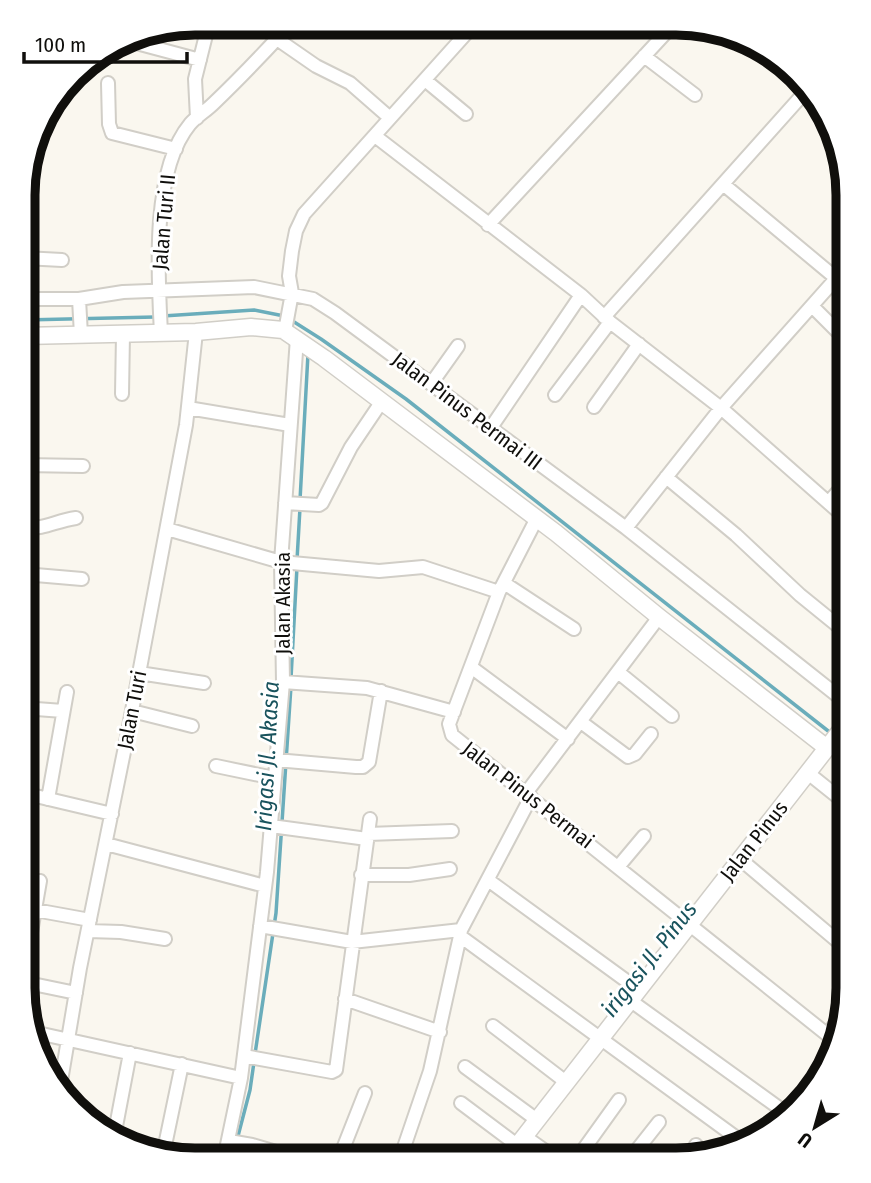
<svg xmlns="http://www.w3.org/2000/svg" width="871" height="1183" viewBox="0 0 871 1183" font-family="'Fira Sans Condensed',sans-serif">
  <rect width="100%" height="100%" fill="#faf7ef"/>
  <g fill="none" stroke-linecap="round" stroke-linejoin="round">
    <path stroke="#6aadbb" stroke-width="3.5" d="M163 316 254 310 284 316
      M24 320 155 317
      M291 320 321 339 406 399 832 734
      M300 500 308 354
      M297 560 300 508
      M291 678 297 567
      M838 738 848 745
      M255 1054 276 913 291 686
      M232 1159 250 1090 254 1062"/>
    <g stroke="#d1cec7" stroke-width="16">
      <path id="minor" d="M277 39 316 66 350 83 390 118
        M125 40 200 60
        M644 56 695 95
        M425 80 466 114
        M108 83 109 124 112 133 176 149
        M197 118 195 79 207 31
        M375 136 581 295 610 322 721 408 848 520
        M723 184 837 279
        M488 225 673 25
        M24 258 62 260
        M24 299H79L123 292 254 287 313 299 335 313 626 528 848 704
        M79 299 81 335
        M812 306 848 342
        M604 317 806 91
        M285 331 292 293 289 276 292 251 296 231 304 214 472 27
        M161 333C158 275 151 171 190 124 197 116 206 111 214 103 238 80 262 55 285 30
        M431 384 458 346
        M122 394 123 334
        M555 395 610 322
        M594 407 639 344
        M188 408 290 425
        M490 429 581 295
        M24 465 83 466
        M666 477 736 535 800 595 848 634
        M829 502 848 480
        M285 503 319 505 322 503 351 447 382 401
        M537 518 499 592 449 724 452 735 834 1040
        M24 528C46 529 55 521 76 518
        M626 528 721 408 848 265
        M167 529 281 562 379 571 423 567 499 592
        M24 574 82 579
        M504 583 574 629
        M471 667 568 739
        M618 672 672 716
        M139 673 204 683
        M283 682 367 688 454 712
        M23 708 63 711
        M132 711 192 726
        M581 722 628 757 635 754 651 734
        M276 760 356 767H363L369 762 381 691
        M216 766 274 778
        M808 773 848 805
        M23 793 112 814
        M526 793 659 617
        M531 797 461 930 460 936 745 1144
        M48 799 67 692
        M271 826 367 839
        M368 834 452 831
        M106 844 265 886
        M740 859 848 950
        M618 867 644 836
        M361 875H409L450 869
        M488 880 639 990
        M35 910 90 920
        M260 926 352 942 461 930
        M88 931 121 932 165 939
        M23 978 40 881
        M23 982 76 993
        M345 999 440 1032
        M631 1001 786 1113
        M493 1026 566 1082
        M33 1032 241 1078
        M827 1034 842 1017
        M244 1056 332 1072 336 1070 370 819
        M465 1067 537 1120
        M60 1087 80 968 127 737 186 425 196 332
        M809 1092 823 1073
        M461 1103 517 1145
        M91 1122 116 1127
        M524 1136 558 1160
        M114 1137 130 1053
        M229 1141 252 1145 300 1159
        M163 1155 182 1064
        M687 1158 696 1145
        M224 1159 241 1078 267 872 283 682 281 562 297 338
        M339 1159 365 1093
        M400 1159 430 1071 460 936
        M576 1160 619 1100
        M629 1160 659 1122"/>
    </g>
    <g stroke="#d1cec7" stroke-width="19">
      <path id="tertiary" d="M24 336 196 332 251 327 283 330 324 358 556 533 659 617 827 748
        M506 1160 848 721"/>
    </g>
    <use href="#minor" stroke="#fff" stroke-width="12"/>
    <use href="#tertiary" stroke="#fff" stroke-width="16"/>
  </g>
  <g text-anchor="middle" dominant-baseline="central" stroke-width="6" stroke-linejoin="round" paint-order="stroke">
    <g font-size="21" fill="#100f0c" stroke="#fff">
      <text transform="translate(164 222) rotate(-85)">Jalan Turi II</text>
      <text transform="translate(467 411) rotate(37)">Jalan Pinus Permai III</text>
      <text transform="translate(283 603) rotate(-90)">Jalan Akasia</text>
      <text transform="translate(132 710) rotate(-79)">Jalan Turi</text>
      <text transform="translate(528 795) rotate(38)">Jalan Pinus Permai</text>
      <text transform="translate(754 841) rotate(-52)">Jalan Pinus</text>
    </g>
    <g font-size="23" font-style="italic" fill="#19535d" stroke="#fff">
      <text transform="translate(267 756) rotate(-87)">Irigasi Jl. Akasia</text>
      <text transform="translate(649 959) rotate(-52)">irigasi Jl. Pinus</text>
    </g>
  </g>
  <path d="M0 0H871V1183H0ZM195 35H676A160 160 0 0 1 836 195V988A160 160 0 0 1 676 1148H195A160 160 0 0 1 35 988V195A160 160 0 0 1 195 35Z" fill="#fff" fill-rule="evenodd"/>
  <path fill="none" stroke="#100f0c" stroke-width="9" d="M195 35H676A160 160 0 0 1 836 195V988A160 160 0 0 1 676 1148H195A160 160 0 0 1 35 988V195A160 160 0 0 1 195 35Z"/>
  <g transform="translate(815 1127) rotate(217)" stroke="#ffffff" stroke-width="5" paint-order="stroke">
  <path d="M0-5L12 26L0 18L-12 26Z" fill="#100f0c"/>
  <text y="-10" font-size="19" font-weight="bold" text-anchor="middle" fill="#100f0c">U</text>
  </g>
  <path d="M24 52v10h163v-10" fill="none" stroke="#100f0c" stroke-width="3.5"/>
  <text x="35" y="52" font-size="21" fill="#100f0c" stroke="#ffffff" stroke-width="5" paint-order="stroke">100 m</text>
</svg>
